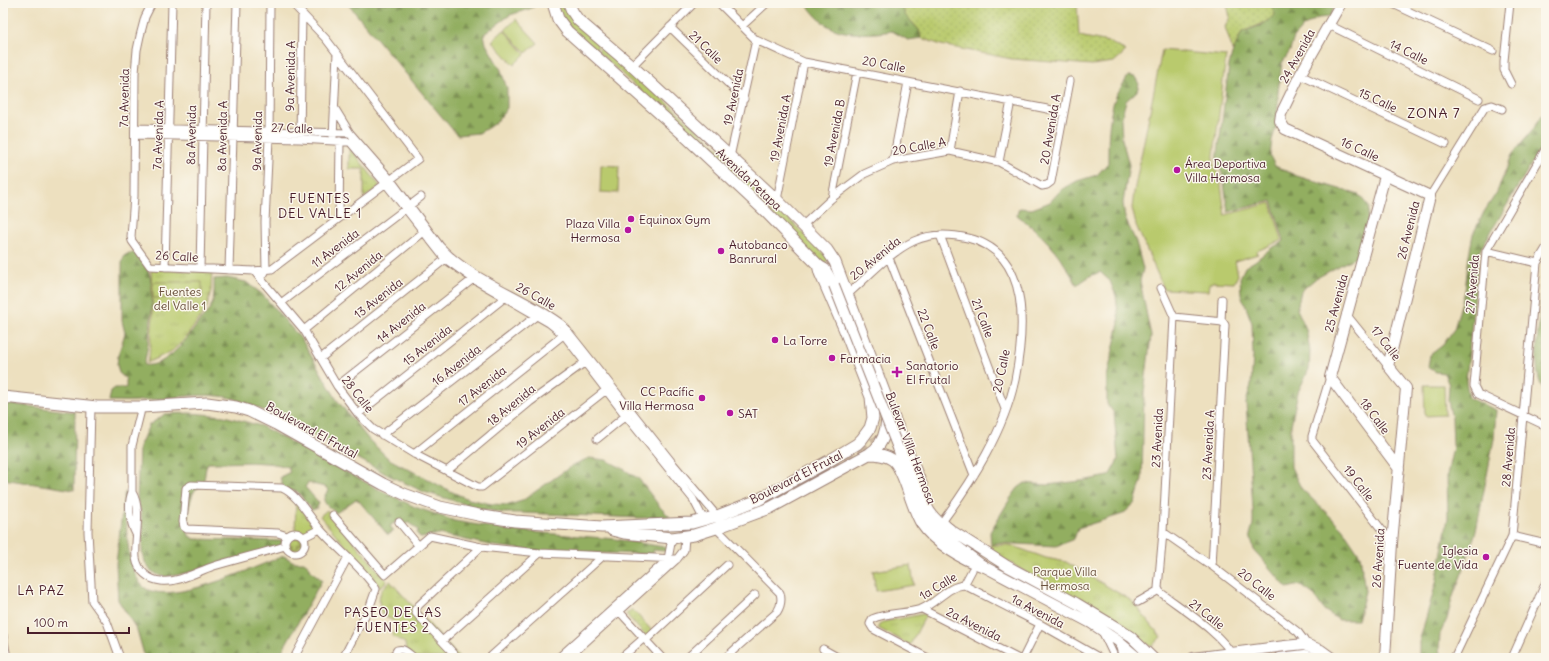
<svg xmlns="http://www.w3.org/2000/svg" width="1549" height="661" viewBox="0 0 1549 661" font-family="Delius,sans-serif">
  <defs>
    <pattern id="grass-dots" width="8" height="8" patternUnits="userSpaceOnUse"><rect width="8" height="8" fill="#b9ca6d"/><path d="M2 2h.1M6 6h.1" fill="none" stroke="#a1ad5f" stroke-width="1.8" stroke-linecap="round"/></pattern>
    <pattern id="forest-firs" width="22" height="20" patternUnits="userSpaceOnUse"><rect width="22" height="20" fill="#92ae60"/><path d="M5 1l3.5 6h-7zM16 11l3.5 6h-7z" fill="#798d4f"/></pattern>
    <pattern id="park-tufts" width="24" height="20" patternUnits="userSpaceOnUse"><rect width="24" height="20" fill="#b9ca6d"/><path d="M3 7l-1-3M5 7V3M7 7l1-3M15 17l-1-3M17 17v-4M19 17l1-3" fill="none" stroke="#a1ad5f"/></pattern>
  </defs>
  <rect width="100%" height="100%" fill="#fbf7ec"/>
  <filter id="ink" filterUnits="userSpaceOnUse"><feTurbulence type="fractalNoise" baseFrequency=".025" numOctaves="2"/><feDisplacementMap in="SourceGraphic" scale="8" xChannelSelector="R" yChannelSelector="G"/><feConvolveMatrix kernelMatrix="1 2 1 2 8 2 1 2 1" color-interpolation-filters="sRGB"/></filter>
  <filter id="wash" filterUnits="userSpaceOnUse"><feTurbulence type="fractalNoise" baseFrequency=".012" numOctaves="4" result="noise"/><feDisplacementMap in="SourceGraphic" scale="16" xChannelSelector="R" yChannelSelector="G"/><feGaussianBlur stdDeviation="0.9" result="paint"/><feColorMatrix in="noise" values="0 0 0 0 0 0 0 0 0 0 0 0 0 0 0 0 0 1.4 0 .05"/><feComposite in="paint" operator="in"/></filter>
  <g filter="url(#wash)">
    <rect width="100%" height="100%" fill="#ede0bf"/>
    <path fill="url(#grass-dots)" stroke="#82744c" d="M901 3H1077L1079 36 1109 42 1126 51 1114 62 1092 65 1012 59 941 45 921 38 919 30 905 15Z
      M1225 3H1271L1275 15 1264 23 1242 32 1233 51 1225 27 1230 17 1227 5Z
      M285 542a9 9 0 1 1 18 0a9 9 0 1 1-18 0Z
      M632 609 655 634 649 640 626 614Z"/>
    <path fill="url(#forest-firs)" stroke="#6e6646" d="M347 3H538L532 8 510 15 484 34 486 44 501 70 507 89V108L496 123 479 133 457 135Z
      M805 3H901L905 15 919 30 921 38 908 40 892 31C874 34 846 36 830 27 820 22 812 11 805 3Z
      M1271 3H1331L1335 5 1329 17 1318 18 1303 27 1294 37 1290 51 1282 63 1278 92V104L1276 127 1272 140 1270 156 1275 166 1297 176 1359 195 1369 207 1366 231 1357 256 1315 279 1301 291 1297 309 1306 329 1310 351 1309 369 1298 392 1291 425V467L1301 488 1342 528 1360 555 1365 591 1358 620H1339L1324 610 1313 594 1300 585 1287 588 1254 550 1250 535 1253 524V509L1246 403 1251 385 1253 357 1252 323 1241 294 1240 278 1245 267 1255 261 1270 249 1284 241 1272 201 1228 212 1223 176 1217 161 1229 65 1233 51 1242 32 1262 25 1275 15Z
      M1128 76 1135 77 1139 84 1137 91 1126 101 1121 119 1122 139 1129 165 1123 203 1125 218 1136 242 1143 269 1140 281 1151 336 1144 393 1142 479 1135 503 1123 514 1078 528 1074 539 1056 546 997 543 991 545 990 532 1010 499 1018 488 1025 483 1047 485 1081 481 1109 476 1118 460 1114 413 1107 404V377L1119 323 1116 296 1110 281 1100 272 1090 276 1077 285C1059 253 1046 237 1017 215L1019 208 1032 209 1050 202 1061 190 1077 181 1097 175 1108 163C1108 143 1108 121 1114 101 1117 92 1124 84 1128 76Z
      M1546 109V139L1479 252 1466 381 1469 398 1496 410 1494 439 1476 531 1464 568 1452 599 1447 619 1440 634 1439 649 1441 658H1420L1419 655V642L1436 583 1448 518 1447 475 1453 447 1452 419 1448 401 1449 385 1444 373 1436 372 1428 367 1430 355 1443 345 1454 329 1465 291 1469 255 1473 234 1484 212 1497 192 1512 155 1532 131Z
      M129 253H135C139 259 145 264 148 270 157 290 149 344 144 365 167 368 188 337 200 321 204 317 208 312 211 306 215 298 214 288 214 279L227 278 246 282 262 294 302 340 337 400 369 440 389 459 450 491 468 499 492 504 509 505 522 501 573 465 589 458 606 460 622 468 639 479 660 507 670 517 640 518 522 513H504L482 509 424 492 386 474 332 444 309 433 285 419 235 399C207 391 175 398 147 400 135 402 122 401 109 401L111 391 115 388H126V379L119 373 117 365 118 356 125 333 122 321V262L124 256Z
      M1546 263V392C1530 378 1539 326 1541 306 1542 292 1540 276 1546 263Z
      M3 403 75 412 74 490 3 479Z
      M190 413 224 416 261 426 378 489 415 507 455 521 507 530 615 539 670 548 667 554 665 551 653 550V554L547 552 494 546 439 534 421 538 417 534 418 530 408 522 403 527 397 521 390 526 394 531 388 535 359 501 356 499 336 513C327 505 318 501 329 490L325 487 308 483 305 487 319 503 317 508 312 510 297 491 286 490 282 484 280 477 290 472 288 467C264 460 238 463 213 463H208C204 470 206 478 202 484 201 487 197 488 195 490 189 498 186 527 189 536L195 539 283 541 281 546 186 573 166 577 158 575 150 570 145 562 142 552 143 532 141 513 137 500 139 447 149 425 165 414Z
      M126 491C126 517 125 561 140 583 160 613 257 565 284 556L294 562H304L309 566 311 571 322 580 278 658H145L137 630 118 600 116 564 124 495Z"/>
    <path fill="url(#park-tufts)" stroke="#82744c" d="M555 3H565L599 42 596 50 567 24Z
      M602 44 728 157 721 164 598 52Z
      M349 150 354 153 380 186 364 198V169H349Z
      M731 161 829 259 823 265 725 168Z
      M151 269 212 272 211 291 207 307 198 321 182 342 172 351 147 363 149 357 153 316Z
      M296 501 314 526V529L309 533 295 532Z
      M327 510 387 581 380 587 320 516Z
      M294 535H296L295 539 299 537 301 544H296L299 546 295 549H291L292 545 288 547 287 541H291L288 538Z
      M991 545H1010L1046 558 1066 562 1132 601 1161 637 1151 647 1122 626 1038 580 988 549Z
      M390 581 460 658H414L406 650 405 643 392 636 397 628 396 623 381 613C378 597 378 592 390 581Z
      M923 614 926 615 910 645 878 628 879 624 883 622Z"/>
    <path fill="#b9ca6d" stroke="#82744c" d="M516 19 538 43 526 53 505 30Z
      M504 30 525 54 514 65 492 41Z
      M1162 50 1226 56 1213 164 1220 177 1225 215 1271 203 1282 240 1257 251 1258 254 1235 261 1238 275 1234 283 1213 282 1209 284 1208 291 1164 289 1136 225 1132 208 1134 192Z
      M601 165 619 166 618 193 600 192Z
      M153 282H202V298H153Z
      M1424 385H1444L1445 415 1425 416Z
      M911 565 914 585 876 591 873 571Z"/>
  </g>
  <g filter="url(#ink)">
    <g fill="none" stroke-linecap="round" stroke-linejoin="round">
      <path stroke="#ccb9a1" stroke-width="11" stroke-dasharray="11 5.5" stroke-linecap="butt" d="M772 500 886 436"/>
      <g stroke="#9c8075" stroke-width="9">
        <path id="street" d="M152 3 145 17 140 36 137 50 135 73 134 196 131 237 132 241 150 266 254 271 272 269 418 159 326 39 292 3
          M719 3 756 40 804 62 1063 112
          M1391 3 1493 51
          M1510 3 1504 61V70L1511 84
          M1329 25 1479 99
          M742 26 767 3
          M670 27 744 99
          M632 66 694 3
          M1300 75 1446 144
          M334 107 350 133 391 180 440 246C472 281 526 296 563 325L674 465 717 516
          M135 128 350 133
          M135 135 300 139 350 142 386 184 445 259 473 279 549 323 564 335 626 416 693 499 704 520
          M300 137 302 14
          M333 137 337 53
          M1546 148 1486 251 1474 386 1478 394 1546 426
          M950 151 960 91
          M730 157 756 40
          M893 161 908 82
          M999 162 1011 101
          M1430 196 1485 107 1492 105 1502 109
          M832 198 857 72
          M777 200 804 62
          M339 218 340 141
          M803 225 832 198 864 174 893 161 950 151 999 162 1042 186 1047 185 1051 182 1070 81
          M940 235 1005 409
          M1486 251 1537 263
          M889 258 974 475
          M165 267 172 3
          M200 268 206 3
          M229 270 237 3
          M254 271 304 330 337 386 358 414 373 429 414 454 478 487H482L610 387
          M264 274 266 270 265 222 269 139 270 3
          M1161 288 1174 317 1163 532 1158 588 1160 592C1182 609 1223 634 1234 658
          M848 294C868 277 890 252 914 241 931 233 951 234 968 238 1031 253 1025 329 1015 380 1004 431 973 480 942 522
          M281 303 421 197
          M1346 314 1388 366
          M1174 317 1223 322 1225 325 1212 566
          M1221 322 1222 299
          M304 330 426 230
          M321 358 448 257
          M1330 377 1312 436V440L1392 543
          M337 386 477 276
          M91 407 88 532 92 601 107 622 120 658
          M358 414 508 295
          M382 435 540 313
          M597 439 629 413
          M414 454 567 332
          M447 471 530 402 588 360
          M132 492C143 510 134 537 136 558 138 571 149 580 161 581 179 583 198 571 214 566 238 559 262 553 285 546
          M333 515 385 575 430 536 481 547 540 553 677 559
          M399 522 418 545
          M716 528 780 593C782 600 781 606 777 612L725 658
          M1163 532 1212 566 1298 632 1304 640 1305 644
          M285 543a10 10 0 1 1 20 0a10 10 0 1 1-20 0Z
          M136 534C130 523 127 504 132 492V446L140 414 141 407
          M287 536 278 533 187 529 184 527 183 522 186 488 191 485 282 488C297 494 309 516 319 528 337 549 361 566 376 589L370 606 343 658
          M1512 536 1546 544
          M304 537 320 529
          M964 585 1040 624 1100 658
          M1539 597 1546 601
          M1138 602 1159 590
          M617 609 662 658
          M922 609 1017 658
          M1102 631 1115 658
          M3 635 7 658
          M646 640 727 565
          M442 641 540 553
          M1118 641 1123 658
          M823 649 839 658
          M294 658 348 557
          M392 658 397 650C405 648 408 653 414 658
          M458 658 416 613 415 610 419 605 481 547
          M489 658 602 557
          M558 658 668 559 672 538
          M568 658 677 559 684 550 685 537
          M621 658 644 638
          M687 658 755 595
          M928 658 873 629 870 624 872 619C887 612 905 614 921 609 936 604 947 586 964 585L972 570
          M1023 658 1040 624
          M1454 658 1512 536 1537 263 1546 248
          M1512 658 1546 582"/>
      </g>
      <g stroke="#9c8075" stroke-width="12">
        <path id="secondary" d="M1341 3 1300 75 1281 114 1280 121 1285 129 1430 196 1388 366 1406 388 1392 543 1385 658
          M1385 176 1330 377 1399 469
          M818 265 825 269 834 285
          M887 400 922 485
          M898 448 909 479
          M917 500 924 515 937 531 983 566 1091 623 1118 641 1138 658
          M943 523 949 529 1007 566 1076 603 1116 627 1131 637 1153 658
          M1193 658 1285 646 1305 644 1321 650 1332 658
          M1280 658 1305 655 1313 658"/>
      </g>
      <g stroke="#9c8075" stroke-width="13">
        <path id="primary" d="M569 3 572 11 578 20 632 66 777 200 827 250 835 262 886 397C888 417 889 442 869 454L770 508 716 528 694 535 672 538 624 533 612 530
          M3 397 97 407H141L207 403 236 407 249 411 276 424 383 484 404 494 440 507 483 516 515 521 602 527 692 523 717 516 758 500 827 462 857 444 862 439 870 428 873 418 871 397 844 328 825 284 820 273 818 265 765 211 685 136 567 31 558 19 553 3
          M869 454C877 454 886 455 893 460 905 470 911 508 922 524 934 542 963 560 983 566
          M913 476C922 496 927 519 949 529"/>
      </g>
      <use href="#street" stroke="#fff" stroke-width="7"/>
      <use href="#secondary" stroke="#fff" stroke-width="10"/>
      <use href="#primary" stroke="#fff" stroke-width="11"/>
      <g stroke="#9c8075" stroke-width="12" stroke-linecap="butt">
        <path id="secondary-bridge" d="M834 285 898 448"/>
      </g>
      <use href="#secondary-bridge" stroke="#fff" stroke-width="10"/>
    </g>
  </g>
  <g fill="#b5179e" stroke="#fbf7ec" stroke-width="1.5">
    <circle cx="1177" cy="170" r="4"/>
    <circle cx="631" cy="219" r="4"/>
    <circle cx="628" cy="230" r="4"/>
    <circle cx="721" cy="251" r="4"/>
    <circle cx="775" cy="340" r="4"/>
    <circle cx="832" cy="358" r="4"/>
    <path d="M895 366h4v4h4v4h-4v4h-4v-4h-4v-4h4z"/>
    <circle cx="702" cy="398" r="4"/>
    <circle cx="730" cy="413" r="4"/>
    <circle cx="1486" cy="557" r="4"/>
  </g>
  <g text-anchor="middle" dominant-baseline="central" stroke-width="3" stroke-linejoin="round" paint-order="stroke">
    <g font-size="12" fill="#4a1f2b" stroke="#fbf7ec">
      <text transform="translate(706 47) rotate(44)">21 Calle</text>
      <text transform="translate(1409 52) rotate(26)">14 Calle</text>
      <text transform="translate(1297 56) rotate(-61)">24 Avenida</text>
      <text transform="translate(884 64) rotate(11)">20 Calle</text>
      <text transform="translate(290 76) rotate(-89)">9a Avenida A</text>
      <text transform="translate(733 97) rotate(-78)">19 Avenida</text>
      <text transform="translate(124 98) rotate(-89)">7a Avenida</text>
      <text transform="translate(1378 100) rotate(25)">15 Calle</text>
      <text transform="translate(292 128) rotate(2)">27 Calle</text>
      <text transform="translate(780 128) rotate(-79)">19 Avenida A</text>
      <text transform="translate(1050 129) rotate(-80)">20 Avenida A</text>
      <text transform="translate(834 133) rotate(-79)">19 Avenida B</text>
      <text transform="translate(158 135) rotate(-88)">7a Avenida A</text>
      <text transform="translate(191 135) rotate(-89)">8a Avenida</text>
      <text transform="translate(222 136) rotate(-89)">8a Avenida A</text>
      <text transform="translate(257 141) rotate(-89)">9a Avenida</text>
      <text transform="translate(919 146) rotate(-10)">20 Calle A</text>
      <text transform="translate(1360 149) rotate(25)">16 Calle</text>
      <text transform="translate(749 179) rotate(43)">Avenida Petapa</text>
      <text transform="translate(1408 230) rotate(-76)">26 Avenida</text>
      <text transform="translate(335 248) rotate(-37)">11 Avenida</text>
      <text transform="translate(177 256) rotate(3)">26 Calle</text>
      <text transform="translate(875 258) rotate(-39)">20 Avenida</text>
      <text transform="translate(358 271) rotate(-39)">12 Avenida</text>
      <text transform="translate(1472 284) rotate(-85)">27 Avenida</text>
      <text transform="translate(536 296) rotate(29)">26 Calle</text>
      <text transform="translate(378 298) rotate(-38)">13 Avenida</text>
      <text transform="translate(1336 303) rotate(-75)">25 Avenida</text>
      <text transform="translate(983 318) rotate(69)">21 Calle</text>
      <text transform="translate(401 322) rotate(-38)">14 Avenida</text>
      <text transform="translate(929 329) rotate(69)">22 Calle</text>
      <text transform="translate(1386 343) rotate(52)">17 Calle</text>
      <text transform="translate(427 345) rotate(-38)">15 Avenida</text>
      <text transform="translate(456 365) rotate(-38)">16 Avenida</text>
      <text transform="translate(1001 371) rotate(-78)">20 Calle</text>
      <text transform="translate(482 386) rotate(-38)">17 Avenida</text>
      <text transform="translate(358 394) rotate(52)">28 Calle</text>
      <text transform="translate(511 405) rotate(-39)">18 Avenida</text>
      <text transform="translate(1375 416) rotate(53)">18 Calle</text>
      <text transform="translate(540 428) rotate(-38)">19 Avenida</text>
      <text transform="translate(312 430) rotate(29)">Boulevard El Frutal</text>
      <text transform="translate(1157 438) rotate(-87)">23 Avenida</text>
      <text transform="translate(1208 445) rotate(-87)">23 Avenida A</text>
      <text transform="translate(911 448) rotate(69)">Bulevar Villa Hermosa</text>
      <text transform="translate(1508 457) rotate(-85)">28 Avenida</text>
      <text transform="translate(796 477) rotate(-27)">Boulevard El Frutal</text>
      <text transform="translate(1359 483) rotate(52)">19 Calle</text>
      <text transform="translate(1378 558) rotate(-86)">26 Avenida</text>
      <text transform="translate(1257 584) rotate(38)">20 Calle</text>
      <text transform="translate(938 586) rotate(-31)">1a Calle</text>
      <text transform="translate(1038 611) rotate(28)">1a Avenida</text>
      <text transform="translate(1207 614) rotate(38)">21 Calle</text>
      <text transform="translate(974 624) rotate(27)">2a Avenida</text>
    </g>
    <g font-size="12" fill="#4a1f2b" stroke="#fbf7ec" text-anchor="start">
      <text x="1185" y="163">Área Deportiva<tspan x="1185" dy="14">Villa Hermosa</tspan></text>
      <text x="639" y="219">Equinox Gym</text>
      <text x="620" y="223" text-anchor="end">Plaza Villa<tspan x="620" dy="14">Hermosa</tspan></text>
      <text x="729" y="244">Autobanco<tspan x="729" dy="14">Banrural</tspan></text>
      <text x="783" y="340">La Torre</text>
      <text x="840" y="358">Farmacia</text>
      <text x="906" y="365">Sanatorio<tspan x="906" dy="14">El Frutal</tspan></text>
      <text x="694" y="391" text-anchor="end">CC Pacífic<tspan x="694" dy="14">Villa Hermosa</tspan></text>
      <text x="738" y="413">SAT</text>
      <text x="1478" y="550" text-anchor="end">Iglesia<tspan x="1478" dy="14">Fuente de Vida</tspan></text>
    </g>
    <g font-size="12" fill="#6b523f" stroke="#fbf7ec">
      <text x="180" y="291">Fuentes<tspan x="180" dy="14">del Valle 1</tspan></text>
      <text x="1065" y="571">Parque Villa<tspan x="1065" dy="14">Hermosa</tspan></text>
    </g>
    <g font-size="13" letter-spacing="1" fill="#4a1f2b" stroke="#fbf7ec">
      <text x="320" y="198">FUENTES<tspan x="320" dy="15">DEL VALLE 1</tspan></text>
      <text x="41" y="590">LA PAZ</text>
      <text x="393" y="612">PASEO DE LAS<tspan x="393" dy="15">FUENTES 2</tspan></text>
    </g>
    <g font-size="14" letter-spacing="1" fill="#4a1f2b" stroke="#fbf7ec">
      <text x="1434" y="113">ZONA 7</text>
    </g>
  </g>
  <rect width="1549" height="661" fill="none" stroke="#fbf7ec" stroke-width="16"/>
  <path d="M28 627v6h101v-6" fill="none" stroke="#4a1f2b" stroke-width="2"/>
  <text x="34" y="627" font-size="12" fill="#4a1f2b" stroke="#fbf7ec" stroke-width="3" paint-order="stroke">100 m</text>
</svg>
